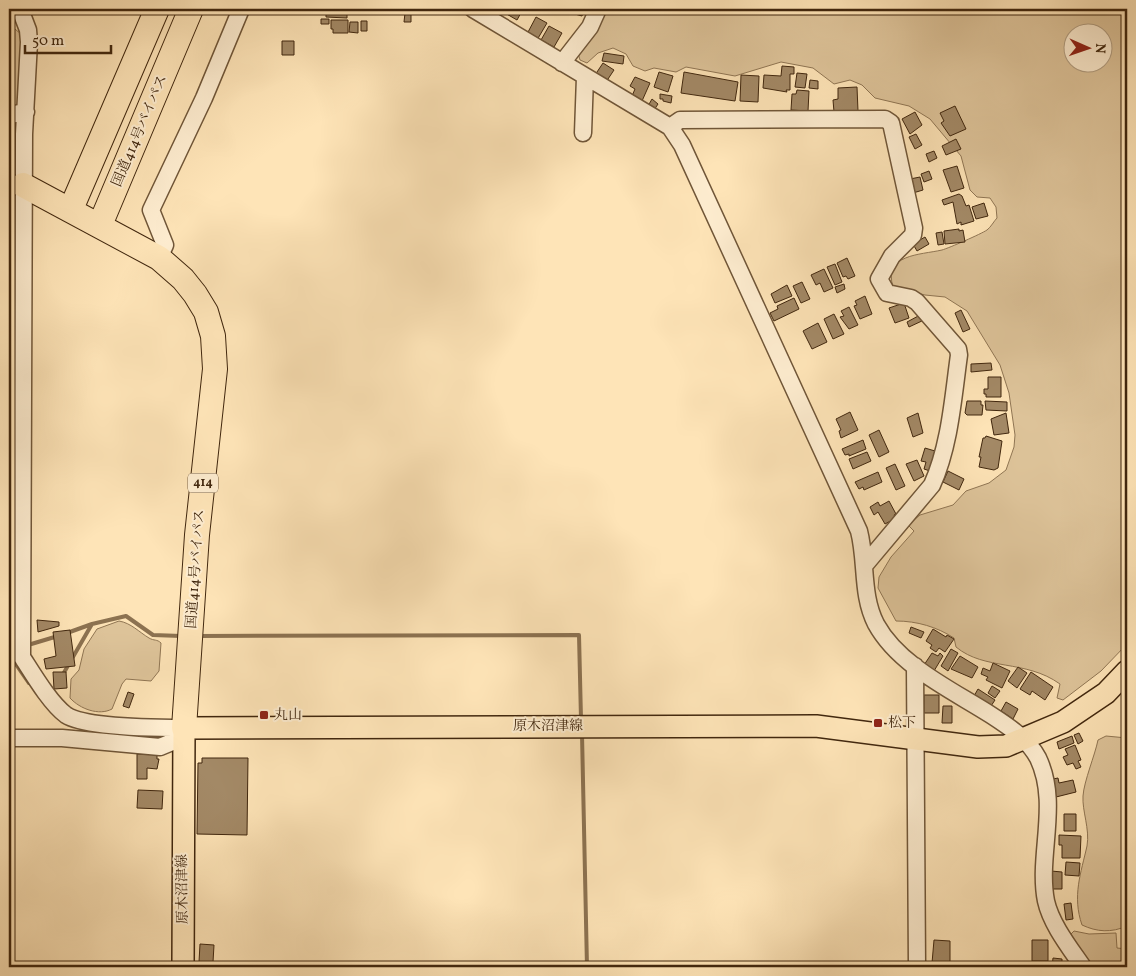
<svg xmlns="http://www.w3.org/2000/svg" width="1136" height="976" viewBox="0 0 1136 976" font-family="Vollkorn,'Noto Serif JP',serif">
  <rect width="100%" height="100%" fill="#fee4b7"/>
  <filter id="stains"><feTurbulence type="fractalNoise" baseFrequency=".004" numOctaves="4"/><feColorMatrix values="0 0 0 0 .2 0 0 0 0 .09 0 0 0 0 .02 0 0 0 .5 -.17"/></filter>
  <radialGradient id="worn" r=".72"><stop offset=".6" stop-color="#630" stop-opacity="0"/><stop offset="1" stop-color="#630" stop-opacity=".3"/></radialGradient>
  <path fill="#dec49a" stroke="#907654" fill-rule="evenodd" d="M604 9H1127V644L1101 671 1063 700 1057 698 1060 684C1025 659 985 671 956 647L954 638C937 627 917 621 896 621L878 588 879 577 891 557 914 531 908 525 920 515 953 505 966 491 989 483 1006 470 1014 447 1015 435 1009 393 1000 365 967 311 945 297 925 295 893 287C883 254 920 255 942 250 949 248 981 234 987 230 991 227 994 221 997 218L996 207 990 198 977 197 970 190 961 156 930 119 909 106 875 98 862 85 850 80 834 84 813 68 781 62 735 76 686 67 676 72 654 68 645 71 633 66 626 54 613 48 598 53 587 63 580 60 578 53ZM1074 32H1104V62H1074Z
    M9 29H15L22 35 20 105 9 108Z
    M119 621C131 623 139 632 149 638 154 641 157 639 161 643L159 671 151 681 126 679 122 684 112 709C99 716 80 709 70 698L71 679 79 670 84 649 97 629Z
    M1106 736 1127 738V926C1111 933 1097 932 1082 925 1072 896 1081 873 1087 846 1090 829 1082 811 1083 796 1084 781 1095 755 1098 740Z
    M1074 931 1089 934 1116 933 1117 948 1127 949V967H1086L1067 938Z"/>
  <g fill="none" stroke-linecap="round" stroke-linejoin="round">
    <path stroke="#8c7251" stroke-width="4" d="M67 633 92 624 126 616 153 635 181 636
      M198 636 579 635 581 719
      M28 645 58 636
      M9 654 29 683
      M62 676 92 624
      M582 734 587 967"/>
  </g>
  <path fill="#a38966" stroke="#41270e" d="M9 9H11L14 19 9 21Z
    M326 9H347V18L326 17Z
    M498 9H519L522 11 517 20Z
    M572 9H584L582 16 571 13Z
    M405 13H411V22H404Z
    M536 17 547 23 537 40 527 34Z
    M321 19H329V24H321Z
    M331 20H348V33H333V29H331Z
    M361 21H367V31H361Z
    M350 22H358V33L349 32Z
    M549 26 562 33 554 47 541 40Z
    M282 41H294V55H282Z
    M604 53 624 56 623 64 602 61Z
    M603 63 614 70 606 82 595 75Z
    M782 66 794 67V74H790V90H786L787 92 763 88 764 75 781 76Z
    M659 72 673 76 668 92 654 87Z
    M684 72 738 82 735 101 681 93Z
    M797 73 807 74 805 88 795 87Z
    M741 75 759 76 758 102 740 101Z
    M635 77 650 83 642 101 632 96 635 89 630 86Z
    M810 80 818 81V89L809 88Z
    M857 87 858 111 834 112 833 100 838 99V88Z
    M797 90 809 91 808 111 791 110 792 94H796Z
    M660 94 672 96 671 103 663 101V99H660Z
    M652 99 658 104 654 110 648 106Z
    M955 106 966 129 950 136 941 123 944 121 940 113Z
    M915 112 922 125 910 134 902 119Z
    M916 134 922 145 915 149 909 137Z
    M956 139 961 149 946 155 942 146Z
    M934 151 937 158 929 162 926 154Z
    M957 166 964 188 951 192 943 170Z
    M929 171 932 179 924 182 921 174Z
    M920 177 923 190 913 193 910 179Z
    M959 194 962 196 966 206 969 205 974 221 961 225V222L957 224 953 202 944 205 942 200Z
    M984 203 988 216 976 219 972 207Z
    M959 229V231L963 230 965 242 945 244 944 231Z
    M942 232 944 244 938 245 936 233Z
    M925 237 929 244 917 251 913 244Z
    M847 258 855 276 848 279 846 276 843 277 837 263Z
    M835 264 842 282 835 285 827 267Z
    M824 269 833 288 824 292 820 283 816 285 811 275Z
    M802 282 810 299 801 303 793 286Z
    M844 284 845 289 837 293 835 287Z
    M787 285 792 296 775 303 771 294Z
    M865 296 872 314 860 319 854 306 857 305 855 301Z
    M794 298 799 309 774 321 770 313 778 309 777 306Z
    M904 303 909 318 895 323 889 308Z
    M849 307 858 325 849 329 840 317 844 316 841 311Z
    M961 310 970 329 963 332 955 313Z
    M834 314 844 334 833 339 824 319Z
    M922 314 924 320 909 327 907 322Z
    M818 323 827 342 812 349 803 331Z
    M991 363 992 370 971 372V364Z
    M988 377H1001V397H986V394H984V389H988Z
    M967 401H981V405H983L982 415H967L965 413Z
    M985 401 1007 402V411L986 410Z
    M850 412 858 430 841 438 839 431 841 430 836 419Z
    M918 413 923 433 913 437 907 418Z
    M1006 413 1009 433 994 435 991 419Z
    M879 430 889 452 879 457 869 435Z
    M986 436 1002 441 998 468 994 470 979 467 981 457H979L983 438H985Z
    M863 440 866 449 849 456V454L845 455 842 449Z
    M925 448 935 451 930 471 924 469 926 462 921 461Z
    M867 452 871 461 853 469 849 459Z
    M917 460 924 476 914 481 906 464Z
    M895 464 905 486 896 490 886 468Z
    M948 471 964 479 959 490 943 482Z
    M878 472 882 482 864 490 863 487 859 489 855 482Z
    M889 501 896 514 894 515 896 518 885 524 878 512 874 515 870 507 878 502 880 506Z
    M9 523H14L15 532 9 531Z
    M37 620 59 622V626L38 632Z
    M911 627 924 632 921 638 909 633Z
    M933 629 946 637 947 635 954 639 945 652 939 648 936 652 930 648 932 645 926 641Z
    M70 630 75 666 46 669 44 659 56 656 53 632Z
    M951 649 958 653 948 671 941 666Z
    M932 653 938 656 940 653 943 656 934 671 924 665Z
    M960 656 978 667 972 678 951 669Z
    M993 663 1010 671 1002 688 986 680 988 677 981 674 983 668 990 671Z
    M1018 667 1027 673 1017 688 1008 681Z
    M53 672H66L67 688 54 689Z
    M1031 672 1053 687 1045 700 1032 691 1030 695 1020 689Z
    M992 686 1000 691 995 698 988 693Z
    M978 689 995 700 991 706 974 696Z
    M128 692 134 694 129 708 123 706Z
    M924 695H939V713H924Z
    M1006 702 1018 709 1013 719 1001 711Z
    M943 706H952V723H942Z
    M1079 733 1083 741 1078 744 1074 735Z
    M1072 736 1074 743 1059 749 1057 742Z
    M1075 745 1081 760 1078 761 1081 767 1076 769 1073 763 1067 765 1063 757 1068 755 1065 749Z
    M137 754H157V759H159L157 769 147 768V779H137Z
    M202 758H248L247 835 197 834 198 763H202Z
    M1058 778 1059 783 1073 780 1076 792 1056 797 1053 779Z
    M138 790 163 791 162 809 137 808Z
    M1064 814H1076V831H1064Z
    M1059 835 1081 836 1080 858H1062V845H1059Z
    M1066 862 1080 863 1079 876 1065 875Z
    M1051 871 1062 872V889H1050Z
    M1071 903 1073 919 1066 920 1064 904Z
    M934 940 950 941V963H932Z
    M1032 940H1048V961H1032Z
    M200 944 214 945 213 962H199Z
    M1053 958 1062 959V964H1065V967H1052Z"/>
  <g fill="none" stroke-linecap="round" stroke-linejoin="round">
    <g stroke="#705638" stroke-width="19">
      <path id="minor" d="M20 9 28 30 29 42 24 134 22 657C33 674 50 703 66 715 86 728 159 728 184 728
        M473 9 670 127 682 145 859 531C867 562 861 595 876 624 899 666 952 690 991 715 1008 726 1028 739 1038 758 1060 804 1037 855 1046 901 1051 924 1070 948 1083 967
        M562 63 590 27 598 9
        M9 115 26 112
        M670 127 680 120 885 119 891 123 914 228 913 235 892 256 879 279 887 293 911 298 917 302 958 349 959 355C953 398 950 445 932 485L864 566
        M583 133 585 77
        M159 258 165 245 151 210 204 98 241 9
        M9 642 22 657
        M915 666 917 967
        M9 738H62L160 747 172 742 184 728"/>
    </g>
    <g stroke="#41270e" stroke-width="24">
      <path id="major" d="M183 967 184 728 816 726 978 747 1006 746 1063 722 1106 693 1127 671"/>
    </g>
    <g stroke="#41270e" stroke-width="26">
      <path id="highway" d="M23 185 159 258 183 279 195 294 206 312 213 336 215 369 197 535 184 728
        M71 209 157 9
        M100 225 191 9"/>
    </g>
    <use href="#minor" stroke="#feedd0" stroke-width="16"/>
    <use href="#major" stroke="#fee4b7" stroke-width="21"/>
    <use href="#highway" stroke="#fee4b7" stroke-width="24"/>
  </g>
  <g fill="#8f2418" stroke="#feedd0" stroke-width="2">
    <rect x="259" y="710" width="10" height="10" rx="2.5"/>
    <rect x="873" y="718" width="10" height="10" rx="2.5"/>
  </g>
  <g text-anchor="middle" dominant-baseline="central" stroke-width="4" stroke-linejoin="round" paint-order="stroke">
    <rect fill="#feedd0" stroke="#7a6248" stroke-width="1" x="188" y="473.5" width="30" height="19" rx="4"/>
    <g font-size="12" font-weight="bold" fill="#41270e">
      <text x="203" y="483">414</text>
    </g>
    <g font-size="14" fill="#41270e" stroke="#feedd0">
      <text transform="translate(140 131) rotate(-67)">国道414号バイパス</text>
      <text transform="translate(196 569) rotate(-86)">国道414号バイパス</text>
      <text x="548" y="726">原木沼津線</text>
      <text transform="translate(183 889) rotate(-91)">原木沼津線</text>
    </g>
    <g font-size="14" fill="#41270e" stroke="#feedd0" text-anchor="start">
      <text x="274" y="715">丸山</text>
      <text x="888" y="723">松下</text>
    </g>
  </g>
  <rect width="1136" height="976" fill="none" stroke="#fee4b7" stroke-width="30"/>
  <rect x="10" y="10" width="1116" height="956" fill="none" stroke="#41270e" stroke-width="2.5"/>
  <rect x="15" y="15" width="1106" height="946" fill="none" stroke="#41270e"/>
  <g transform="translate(1088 48) rotate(92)"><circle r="24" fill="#feedd0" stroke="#b29e82"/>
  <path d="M0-4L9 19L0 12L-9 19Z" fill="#8f2418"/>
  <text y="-8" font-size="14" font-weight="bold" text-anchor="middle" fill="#41270e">N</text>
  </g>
  <path d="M25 45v8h86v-8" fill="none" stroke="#41270e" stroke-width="2.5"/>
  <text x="32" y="45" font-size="15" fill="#41270e" stroke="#feedd0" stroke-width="4" paint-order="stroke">50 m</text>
  <rect width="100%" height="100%" filter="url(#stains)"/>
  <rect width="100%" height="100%" fill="url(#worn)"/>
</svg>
